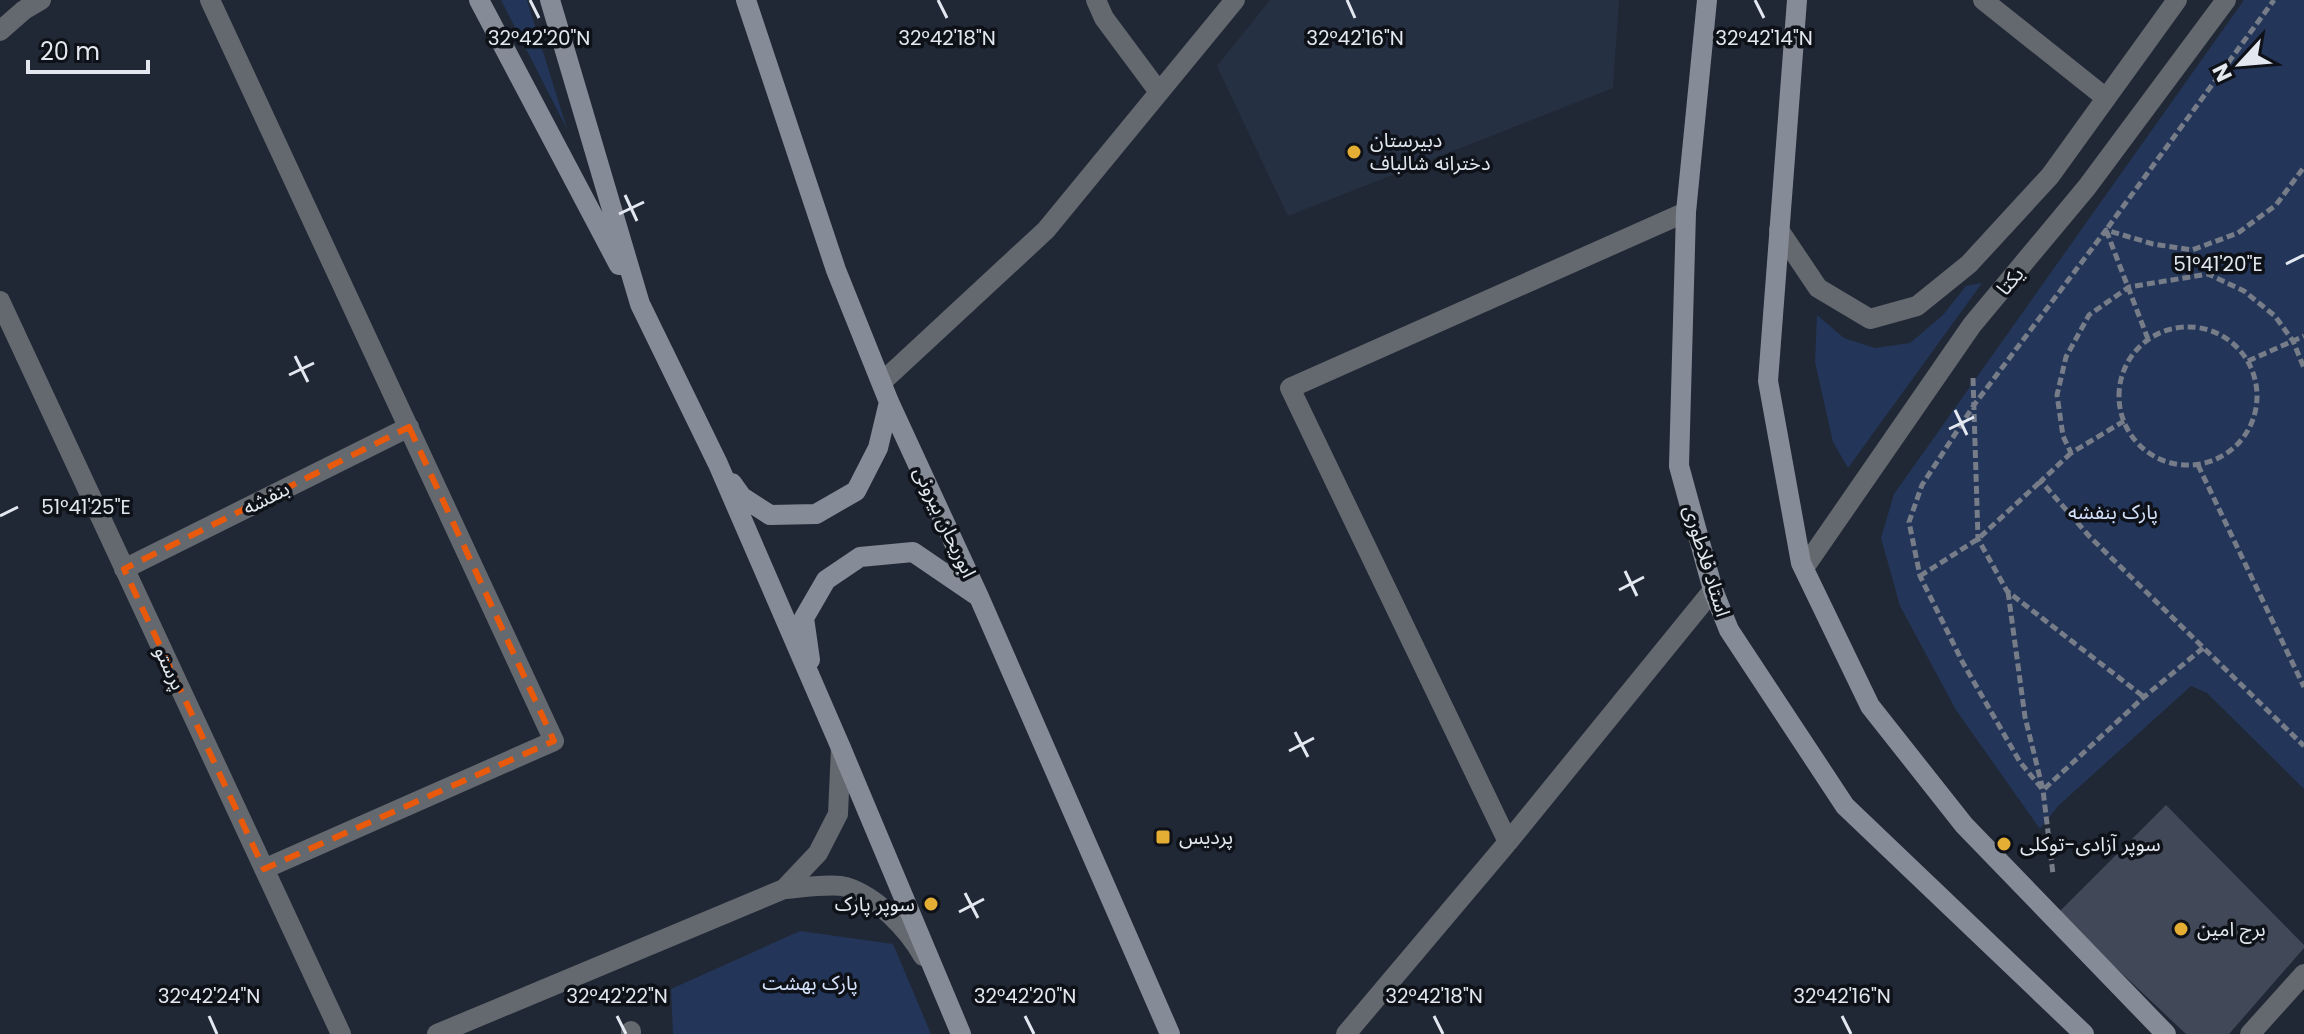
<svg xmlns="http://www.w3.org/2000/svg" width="2304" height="1034" viewBox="0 0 2304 1034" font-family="Poppins,'Noto Sans Arabic',sans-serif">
  <rect width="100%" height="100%" fill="#212835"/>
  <path fill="#263043" d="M1270 0H1619L1613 88 1288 216 1217 66Z"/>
  <path fill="#233558" d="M501 0H527L567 129Z
    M2244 0H2304V789L2207 693 2191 686 2058 806 2040 829 1956 710 1900 606 1881 538 1894 494Z
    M1982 283 1848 468 1833 442 1815 362 1817 315 1844 338 1875 348 1910 343 1943 315 1966 286Z
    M800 931 893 944 931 1034H673L671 989Z"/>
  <path fill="#414958" d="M2166 805 2304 945V948L2229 1034H2186L2058 913Z"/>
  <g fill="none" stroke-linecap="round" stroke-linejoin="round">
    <path stroke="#767c88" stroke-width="5" stroke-dasharray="8 4" stroke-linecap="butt" d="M2119 396a69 69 0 1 1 138 0a69 69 0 1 1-138 0Z
      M2148 339 2106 230 2274 0
      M2248 361 2304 336
      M1973 378 1978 539 2007 591 2144 697
      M2124 421 2071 453 2063 436 2057 395 2066 357 2089 315 2129 287 2208 274 2244 291 2275 316 2293 341 2304 368
      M2071 453 2041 481 2089 536 2304 746
      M2198 465 2304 687
      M1920 576 1978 539 2041 481
      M2008 592 2025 717 2043 790 2053 874
      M2203 648 2144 697 2043 790 2020 762 1963 663 1920 576 1909 522 1922 485 1974 405 2106 230 2153 244 2192 250 2238 233 2276 205 2304 167"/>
    <path stroke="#64686f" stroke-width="20" d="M210 0 554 741 264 869
      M1096 0 1104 18 1159 92
      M1983 0 2106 98
      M0 31 24 10 41 0
      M0 301 341 1034
      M882 382 1046 230 1235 0
      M124 569 409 427
      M1508 842 1290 388 1686 212
      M784 889 818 853 838 814 841 748
      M631 1031V1034
      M437 1034 784 889C798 888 834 883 846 887 876 896 908 929 923 956
      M1346 1034 1508 842 1713 590
      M2250 1034 2304 974"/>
    <path stroke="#64686f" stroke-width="20" d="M1779 230 1818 288 1870 319 1917 306 1969 264 2050 176 2177 0
      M1804 568 1972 325 2087 187 2226 0"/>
    <path stroke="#868c97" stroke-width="20" d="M479 0 619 265
      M550 0 640 304 718 464 841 748 961 1034
      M746 0 836 270 889 402 979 597 1170 1034
      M1707 0 1686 212 1679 466 1713 590 1729 630 1845 806 2084 1034
      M1797 0 1768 381 1801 563 1870 706 1964 825 2166 1034
      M732 483 742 497 770 515 816 514 856 491 878 448 889 402
      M810 660 804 618 826 580 860 557 913 552 979 597"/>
  </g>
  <path fill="none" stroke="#e8590c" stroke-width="6" stroke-dasharray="16 10" stroke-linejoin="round" d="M409 427 554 741 264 869 124 569Z"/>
  <path fill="none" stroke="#e2e7f0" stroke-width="3" d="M530 0 539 18M938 0 947 18M1347 0 1355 18M1755 0 1764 18M625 195 637 221M619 214 644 202M2286 264 2304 255M295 356 308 382M289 375 314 363M1955 410 1967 435M1949 429 1974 417M0 516 18 507M1625 571 1637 596M1619 590 1644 577M1295 732 1308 757M1289 751 1314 738M965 893 978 918M959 912 984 899M209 1016 217 1034M617 1016 626 1034M1025 1016 1034 1034M1434 1016 1443 1034M1842 1016 1851 1034"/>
  <g fill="#e4ae35" stroke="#0e1117" stroke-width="3">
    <circle cx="1354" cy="152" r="8"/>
    <rect x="1155" y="829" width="16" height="16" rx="4"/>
    <circle cx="2004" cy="844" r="8"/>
    <circle cx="931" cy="904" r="8"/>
    <circle cx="2181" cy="929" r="8"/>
  </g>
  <g text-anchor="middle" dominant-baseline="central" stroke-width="7" stroke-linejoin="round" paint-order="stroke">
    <g font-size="20" fill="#e2e7f0" stroke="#0e1117" text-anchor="start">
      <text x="1370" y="140">دبیرستان<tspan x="1370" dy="23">دخترانه شالباف</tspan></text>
      <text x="1179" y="837">پردیس</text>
      <text x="2020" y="844">سوپر آزادی-توکلی</text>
      <text x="915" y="904" text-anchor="end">سوپر پارک</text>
      <text x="2197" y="929">برج امین</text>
    </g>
    <g font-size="20" fill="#e2e7f0" stroke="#0e1117">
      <text transform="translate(2010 281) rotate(-50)">یکتا</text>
      <text transform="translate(266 498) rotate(-27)">بنفشه</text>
      <text transform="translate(945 522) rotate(65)">ابوریحان بیرونی</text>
      <text transform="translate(1707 561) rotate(73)">استاد فلاطوری</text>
      <text transform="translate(170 668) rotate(65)">پرستو</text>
    </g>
    <g font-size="20" fill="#d3e1fb" stroke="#0e1117">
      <text x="2113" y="512">پارک بنفشه</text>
      <text x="810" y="983">پارک بهشت</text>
    </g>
  </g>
  <g font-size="20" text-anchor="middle" fill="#e2e7f0" stroke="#0e1117" stroke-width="7" stroke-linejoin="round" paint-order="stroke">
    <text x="539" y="45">32°42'20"N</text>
    <text x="947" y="45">32°42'18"N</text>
    <text x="1355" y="45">32°42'16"N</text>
    <text x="1764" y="45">32°42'14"N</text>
    <text x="2218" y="271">51°41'20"E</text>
    <text x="86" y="514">51°41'25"E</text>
    <text x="209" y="1003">32°42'24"N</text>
    <text x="617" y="1003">32°42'22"N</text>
    <text x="1025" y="1003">32°42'20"N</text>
    <text x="1434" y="1003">32°42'18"N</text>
    <text x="1842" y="1003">32°42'16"N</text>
  </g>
  <g transform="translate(2240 64) rotate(244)" stroke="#0e1117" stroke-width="6" paint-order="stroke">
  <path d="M0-6L14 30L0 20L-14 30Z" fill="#e2e7f0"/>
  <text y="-12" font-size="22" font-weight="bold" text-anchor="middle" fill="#e2e7f0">N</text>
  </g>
  <path d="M28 60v12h120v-12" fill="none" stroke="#e2e7f0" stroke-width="4"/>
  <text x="40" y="60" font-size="24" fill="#e2e7f0" stroke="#0e1117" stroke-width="6" paint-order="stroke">20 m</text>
</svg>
